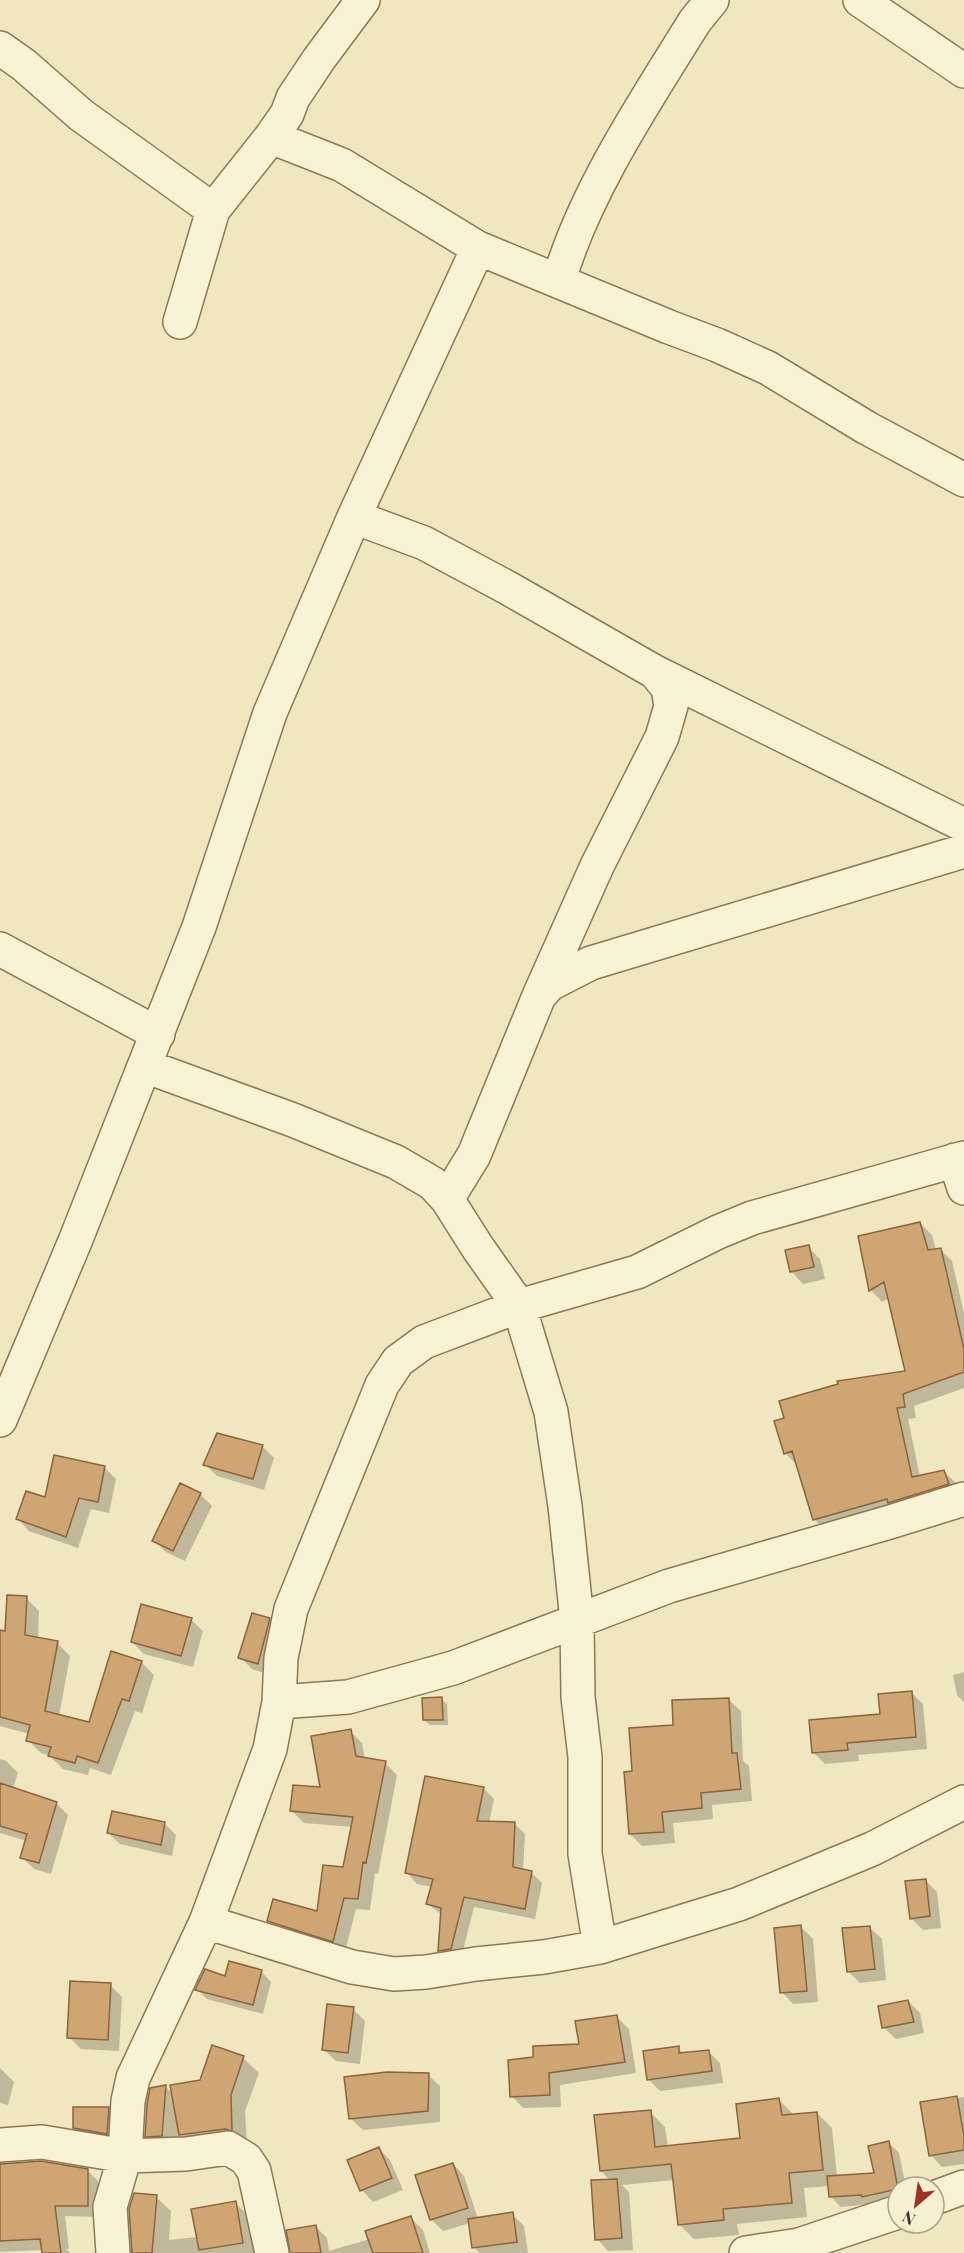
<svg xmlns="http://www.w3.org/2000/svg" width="964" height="2253" viewBox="0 0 964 2253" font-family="'Playfair Display',serif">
  <rect width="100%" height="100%" fill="#f0e7c0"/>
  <path fill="#0003" d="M920 1223 932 1235 936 1250 940 1249 952 1261 964 1313V1388L914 1406 916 1418 908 1419 920 1477 944 1472 956 1483 960 1496 826 1531 814 1519 797 1465 785 1453 907 1372 889 1298 882 1302 871 1290 860 1237Z
    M808 1247 820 1259 825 1279 803 1284 792 1272 787 1252Z
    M262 1446 274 1458 264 1490 217 1476 205 1464Z
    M104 1467 116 1479 109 1513 91 1509 78 1548 29 1531 18 1519 46 1499Z
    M200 1494 212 1506 185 1561 166 1552 154 1540Z
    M26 1598 39 1611 38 1639 57 1643 70 1656 59 1716 90 1724 141 1662 154 1675 142 1713 135 1711 111 1775 90 1768 88 1775 63 1769 50 1756 41 1753 28 1740 29 1734 0 1726V1632L6 1633Z
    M191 1620 203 1631 193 1667 144 1654 132 1642Z
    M269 1620 281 1632 270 1675 252 1669 240 1657Z
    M964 1672V1702L957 1695 953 1675Z
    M911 1692 923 1704 927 1749 858 1755 859 1761 825 1764 813 1752 882 1715Z
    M442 1699 447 1704 448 1725H430L424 1720Z
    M729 1700 741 1711 743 1761 749 1766 752 1801 712 1805 713 1819 673 1823 675 1843 642 1846 630 1834 633 1773 675 1727Z
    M350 1731 362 1743 365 1759 385 1763 397 1775 378 1874 375 1873 370 1910 356 1909 345 1952 281 1933 269 1921 318 1913 345 1869 353 1827 304 1823 292 1811 322 1789Z
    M0 1759 6 1761 18 1773 13 1788 56 1803 68 1815 51 1874 34 1869 22 1857 27 1841 0 1833Z
    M483 1788 494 1799 489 1823H514L525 1834 523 1871 531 1872 542 1883 535 1919 474 1907 461 1959 450 1961 440 1950 442 1915 428 1904 432 1887 417 1884 407 1873Z
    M165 1824 176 1835 172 1856 120 1844 108 1833Z
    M925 1880 937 1892 941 1928 923 1930 911 1918Z
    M801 1927 813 1939 818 2002 793 2004 782 1992Z
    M870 1928 882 1939 886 1980 860 1983 848 1971Z
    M261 1971 271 1982 263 2014 207 1999 197 1989 226 1978Z
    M110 1985 122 1997 119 2051 81 2049 69 2037Z
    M908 2001 920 2013 924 2033 896 2039 884 2028Z
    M353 2009 365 2021 360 2064 336 2061 324 2050Z
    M617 2017 629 2029 636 2073 560 2085 561 2107 523 2108 512 2096 535 2058 581 2046Z
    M678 2048 684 2054 708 2051 720 2063 723 2083 660 2091 648 2079Z
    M243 2058 259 2073 245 2111 247 2145 196 2150 181 2135 179 2153 164 2154 146 2136 166 2087 173 2095Z
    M0 2068 14 2082 8 2105 0 2103Z
    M428 2075 440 2086V2122L363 2130 351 2119Z
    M964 2097V2164L942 2167 931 2155 922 2104Z
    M779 2100 794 2115 817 2113 832 2128 837 2177 875 2175 889 2143 899 2153 906 2187H898V2201L841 2207 830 2196V2186L804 2188 807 2217 737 2224 739 2235 694 2239 679 2224 674 2180 622 2185 629 2192 633 2250 608 2251 597 2239 611 2181 601 2171 650 2112 665 2127 668 2147 742 2139Z
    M108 2109 120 2121 119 2145 86 2139 74 2128Z
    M379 2149 390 2160 403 2190 373 2202 362 2190Z
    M453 2164 464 2176 478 2219 512 2214 524 2226 528 2253H479L474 2247 470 2223 443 2231 431 2219Z
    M0 2165 87 2170 98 2181V2217L65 2216 69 2249H66L70 2253H43V2250L0 2252Z
    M156 2197 171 2211 169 2240 198 2237 235 2203 250 2217 263 2253H133Z
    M411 2218 423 2230 430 2253H292L315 2226 327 2238 329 2251 370 2239Z"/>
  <path fill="#d0a574" stroke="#8a643c" stroke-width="1.5" d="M920 1222 928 1250 941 1248 964 1349V1372L903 1394 905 1407 897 1408 912 1477 944 1470 949 1484 888 1503 887 1499 813 1520 792 1451 784 1454 774 1421 784 1418 779 1401 838 1384 837 1381 905 1371 884 1282 869 1291 858 1236Z
    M809 1245 814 1267 790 1272 785 1250Z
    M217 1433 263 1445 253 1479 203 1465Z
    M54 1455 105 1466 98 1502 79 1498 66 1537 16 1519 26 1491 45 1497Z
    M180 1483 201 1493 173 1551 152 1541Z
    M7 1595 27 1596 25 1635 58 1641 45 1711 89 1722 111 1651 142 1661 129 1701 122 1699 98 1763 77 1756 75 1763 48 1756 51 1747 26 1741 30 1725 0 1717V1630L5 1631Z
    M141 1604 192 1618 181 1656 131 1642Z
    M252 1613 270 1618 258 1664 238 1658Z
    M912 1691 916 1737 847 1743 848 1750 812 1753 809 1720 880 1714 878 1694Z
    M442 1697 443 1720H423L422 1698Z
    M729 1698 732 1753H737L741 1789 701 1793 702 1808 662 1812 664 1832 629 1834 624 1772 632 1771 629 1728 673 1725 672 1700Z
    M351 1729 356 1756 386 1761 366 1863 363 1862 358 1899 344 1898 333 1942 267 1921 273 1899 317 1911 323 1865 343 1867 353 1817 290 1811 293 1785 320 1787 311 1736Z
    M425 1776 484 1787 477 1821 515 1822 513 1867 532 1871 525 1909 464 1897 451 1949 438 1951 441 1908 426 1904 433 1879 405 1873Z
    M0 1783 57 1802 39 1863 20 1858 27 1834 0 1826Z
    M112 1811 165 1822 161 1845 107 1833Z
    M926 1879 930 1916 910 1919 905 1881Z
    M801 1925 807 1991 780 1993 774 1928Z
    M870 1926 875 1969 847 1972 842 1928Z
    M229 1961 262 1970 253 2005 195 1990 205 1969 225 1976Z
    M70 1981 111 1983 108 2040 67 2038Z
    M908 2000 914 2022 882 2028 878 2006Z
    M327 2004 354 2007 348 2053 322 2050Z
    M617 2015 625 2062 549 2073 550 2095 510 2097 508 2060 533 2057V2046L579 2044 575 2021Z
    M212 2045 244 2056 231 2095 232 2131 225 2129 179 2135 170 2085 200 2080Z
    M679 2046V2053L709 2050 712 2071 647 2080 643 2051Z
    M387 2072 429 2073 428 2111 349 2119 344 2077Z
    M166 2085 162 2136 145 2137 147 2104 150 2088Z
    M957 2096 964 2136V2150L929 2156 920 2102Z
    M779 2098 782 2115 817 2112 823 2170 789 2173 792 2203 723 2209 724 2220 678 2225 671 2164 600 2171 594 2115 651 2110 655 2147 740 2138 736 2104Z
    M73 2107H109L107 2134 73 2128Z
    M889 2141 898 2189 862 2197 861 2195 829 2197 827 2176 874 2173 868 2146Z
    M379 2147 392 2178 360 2191 347 2160Z
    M41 2161 88 2169V2206H55L61 2253H42L40 2239 0 2241V2164Z
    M453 2163 468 2208 430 2220 415 2175Z
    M617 2179 622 2238 595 2240 591 2180Z
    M134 2193 157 2195 152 2253H132L129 2209Z
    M236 2201 243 2243 199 2250 191 2209Z
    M513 2212 517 2242 472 2248 468 2219Z
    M411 2216 423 2253H373L365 2231Z
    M316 2225 321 2253H290L286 2230Z"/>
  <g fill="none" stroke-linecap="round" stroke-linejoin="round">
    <g stroke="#8a7857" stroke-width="36">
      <path id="minor" d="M860 0 964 71
        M0 48 24 65 81 115 213 210
        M271 137 342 165 478 248 669 327 717 345 768 368 867 428 964 480
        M559 280C585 191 646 100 695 21L712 0
        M180 322 213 210 271 137 287 114 293 98 319 59 363 0
        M354 517 424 543 508 588 655 672 964 825
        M0 949 158 1034
        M540 995 550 984 591 963 964 851
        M145 1066 293 1120 396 1162 432 1183 447 1199 478 1248 519 1306 551 1412 565 1506 577 1620 578 1697 585 1757V1854L600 1947
        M955 1160 964 1188
        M447 1199 474 1155 539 996 597 866 662 737 671 706 668 688 655 672
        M0 1420 76 1239 199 927 270 713 354 517 478 248
        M279 1702 348 1697 453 1668 669 1586 890 1522 964 1499
        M206 1922 352 1967 394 1974 426 1972 476 1964 544 1957 600 1947 739 1904 872 1849 964 1802
        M0 2145 42 2142 125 2156 186 2154 228 2148 246 2159 254 2171 272 2253
        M934 2198 964 2187
        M113 2253 110 2207 125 2156 128 2101 133 2078 206 1922 270 1749 279 1702 281 1658 291 1609 382 1385 398 1361 424 1342 519 1306 637 1272 718 1232 752 1218 964 1158
        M746 2253 799 2245 898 2212"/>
    </g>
    <use href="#minor" stroke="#faf3d3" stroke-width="33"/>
  </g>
  <g transform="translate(916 2205) rotate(209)"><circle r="28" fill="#f7f0d0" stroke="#aba288" stroke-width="1.5"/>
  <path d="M0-4.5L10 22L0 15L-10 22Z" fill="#9b3224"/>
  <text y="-9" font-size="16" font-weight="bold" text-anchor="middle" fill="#382d1c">N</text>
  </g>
</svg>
